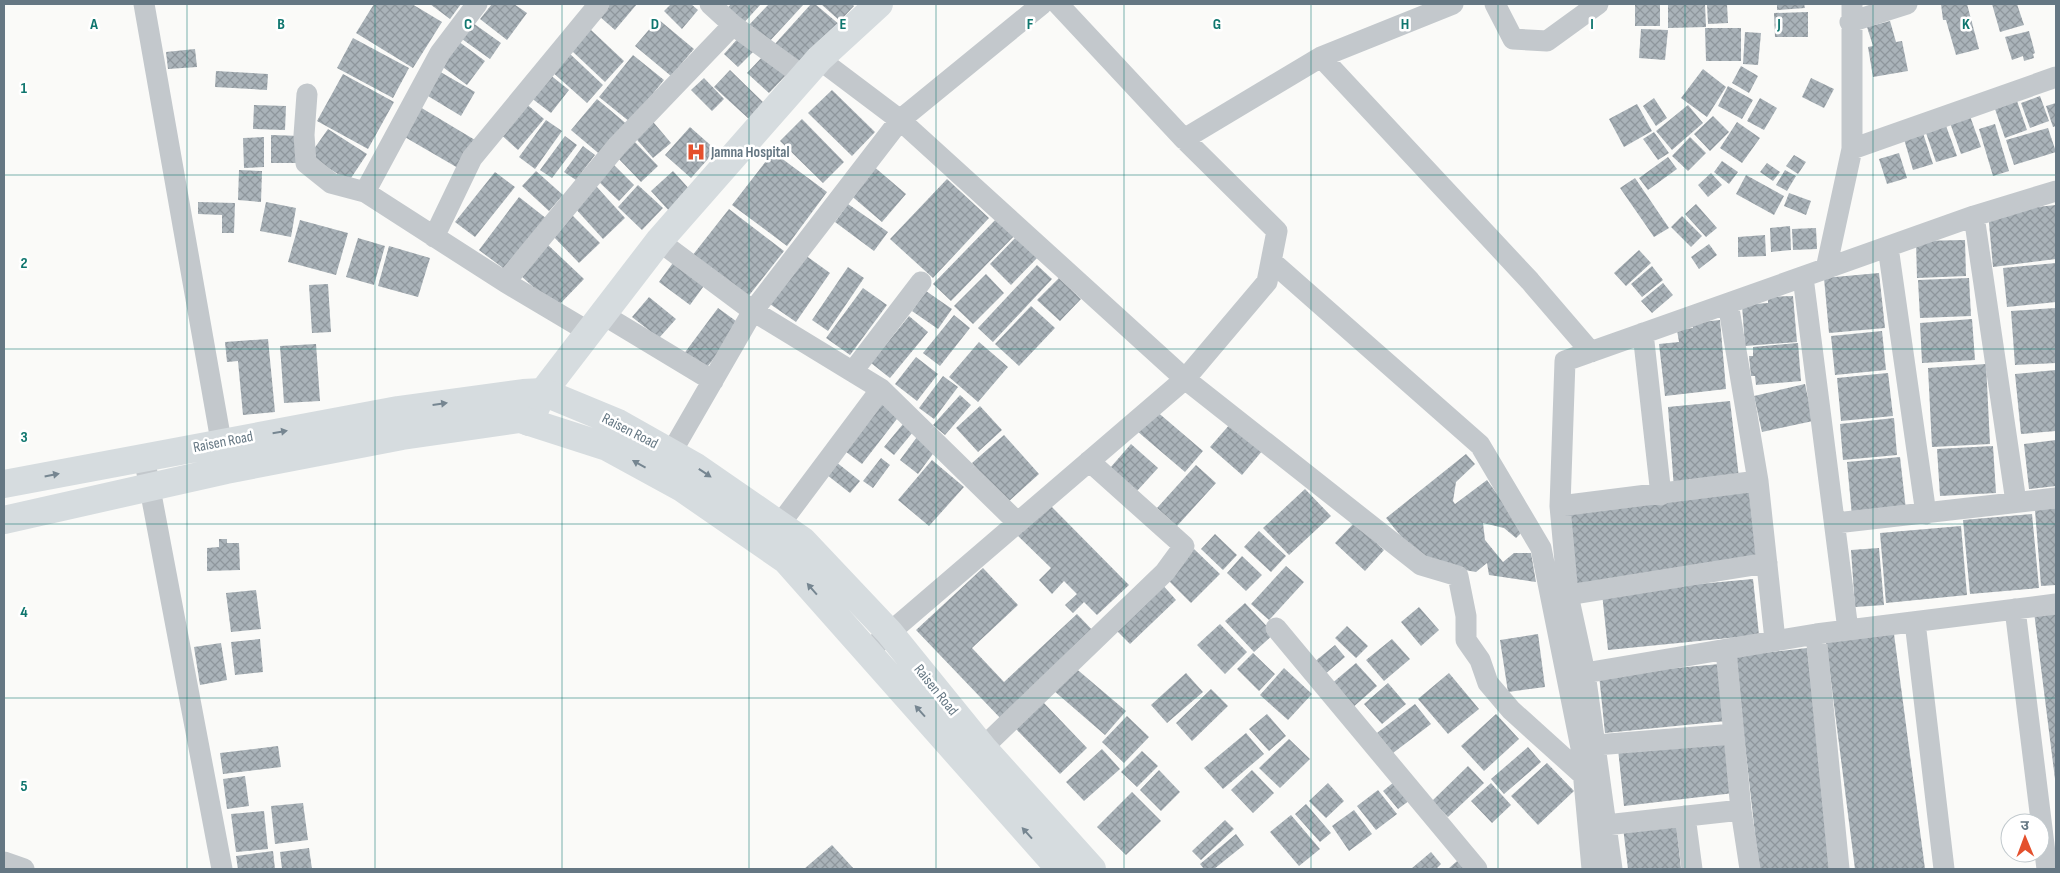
<svg xmlns="http://www.w3.org/2000/svg" width="2060" height="873" viewBox="0 0 2060 873" font-family="'Sofia Sans Condensed','Noto Sans Devanagari',sans-serif">
  <defs>
    <pattern id="building-cross-hatch" width="8" height="8" patternUnits="userSpaceOnUse" patternTransform="scale(1.25)"><rect width="8" height="8" fill="#aab3b9"/><path d="M0 0l8 8M0 8l8-8" fill="none" stroke="#8e969c"/></pattern>
  </defs>
  <rect width="100%" height="100%" fill="#fafaf8"/>
  <path fill="url(#building-cross-hatch)" d="M374 4H412L442 22 413 68 356 33Z
    M430 4H461L450 19Z
    M492 4H514L527 13 507 40 480 19Z
    M610 4H637L615 30 599 16Z
    M671 4H691L698 10 682 29 664 11Z
    M731 4H761L740 27 724 12Z
    M769 4H804L768 43 748 26Z
    M811 4H815L840 25 801 70 773 46Z
    M821 4H852L854 6 840 21Z
    M1635 4H1660V26H1635Z
    M1668 4H1705L1706 27 1668 28Z
    M1707 4H1727L1728 23 1708 24Z
    M1777 4H1804L1805 8 1777 10Z
    M1941 4H1967L1979 49 1956 55 1946 20H1943Z
    M1992 4H2017L2024 25 2000 32Z
    M1808 12V37H1775L1774 13Z
    M658 19 694 49 671 76 635 46Z
    M1890 21 1896 42 1902 41 1908 71 1873 77 1868 47 1873 46 1867 27Z
    M473 23 501 43 490 59 462 39Z
    M1705 28H1741V61H1706Z
    M590 29 624 61 605 82 571 50Z
    M1641 29 1668 30 1665 60 1639 58Z
    M2029 31 2035 53 2033 54 2034 58 2024 61 2023 56 2012 60 2005 37Z
    M1745 32 1761 33 1758 65 1743 64Z
    M740 36 755 50 738 67 724 54Z
    M353 38 409 68 393 98 337 68Z
    M458 41 485 61 467 85 440 65Z
    M195 49 197 67 168 69 166 52Z
    M568 52 603 85 587 103 550 70Z
    M766 53 788 73 769 93 747 73Z
    M633 55 664 80 630 122 599 97Z
    M1741 66 1758 76 1749 93 1732 83Z
    M1703 69 1726 87 1707 117 1681 98Z
    M437 70 475 92 461 116 423 93Z
    M730 70 765 104 750 120 714 87Z
    M216 71 268 74 267 90 215 87Z
    M343 74 394 102 368 149 317 121Z
    M549 74 569 90 551 113 530 97Z
    M704 78 724 99 712 111 691 90Z
    M1811 78 1834 89 1824 108 1802 97Z
    M1728 86 1753 100 1742 119 1718 106Z
    M832 90 875 132 852 156 808 113Z
    M2040 96 2049 121 2030 128 2021 103Z
    M1654 98 1667 118 1656 126 1643 106Z
    M1760 98 1777 108 1764 130 1747 121Z
    M597 99 629 126 603 157 571 130Z
    M523 101 544 119 518 150 497 131Z
    M2017 101 2027 130 2005 138 1995 109Z
    M2056 103V126L2053 127 2046 106Z
    M1637 104 1652 131 1624 147 1609 119Z
    M254 105 286 106 285 130 253 129Z
    M1688 105 1703 123 1672 150 1656 131Z
    M420 107 475 140 458 168 403 136Z
    M1713 116 1729 132 1710 151 1694 134Z
    M1970 116 1981 147 1961 154 1950 123Z
    M649 117 671 143 653 158 631 133Z
    M802 119 844 162 823 183 780 141Z
    M546 120 562 131 535 169 519 157Z
    M1737 122 1760 138 1742 163 1720 148Z
    M1945 123 1957 156 1936 162 1925 130Z
    M1995 124 2009 171 1993 176 1979 129Z
    M690 127 716 150 691 178 665 155Z
    M2048 128 2056 152 2014 165 2006 140Z
    M328 129 367 154 349 181 309 156Z
    M1654 132 1669 153 1658 160 1643 139Z
    M1923 133 1933 164 1913 170 1904 139Z
    M271 135 302 136V163H271Z
    M565 136 577 145 552 178 540 170Z
    M264 137V167L244 168 243 138Z
    M1690 137 1706 153 1688 171 1672 156Z
    M632 139 658 166 641 182 615 155Z
    M583 146 595 155 576 180 564 172Z
    M773 152 827 192 787 246 732 205Z
    M1899 153 1907 178 1887 184 1879 159Z
    M1794 155 1806 162 1798 174 1786 166Z
    M1668 157 1677 169 1648 190 1639 178Z
    M1722 161 1738 172 1729 184 1714 172Z
    M1767 163 1780 172 1773 181 1760 172Z
    M613 164 634 185 619 201 597 180Z
    M872 165 906 194 882 222 848 193Z
    M239 170 262 171 261 202 238 200Z
    M1785 170 1796 176 1787 191 1776 185Z
    M536 171 563 195 549 211 522 186Z
    M673 171 692 192 671 213 651 191Z
    M495 172 515 187 475 237 455 222Z
    M1711 173 1722 185 1708 197 1698 185Z
    M1746 175 1784 196 1774 215 1736 194Z
    M1635 178 1669 228 1654 237 1620 188Z
    M947 179 989 218 933 278 890 239Z
    M638 185 663 208 642 230 618 207Z
    M596 186 625 218 603 239 574 207Z
    M1789 193 1811 201 1806 215 1784 206Z
    M519 197 547 219 507 271 479 250Z
    M198 202 235 203 234 233H222V215L198 214Z
    M266 202 296 208 291 237 260 231Z
    M848 204 888 232 874 251 835 222Z
    M1696 204 1717 228 1706 237 1685 214Z
    M2056 205V259L1993 267 1988 212Z
    M729 209 784 251 747 298 692 256Z
    M571 214 600 243 579 263 551 234Z
    M999 216 1017 233 951 301 933 284Z
    M1682 216 1702 236 1691 247 1671 227Z
    M300 220 348 233 336 275 288 262Z
    M1790 226 1791 250 1771 252 1770 228Z
    M1816 228 1817 249 1793 250 1792 229Z
    M1018 235 1040 255 1011 285 990 264Z
    M1765 235 1766 256 1738 257V237Z
    M358 238 385 246 374 285 346 277Z
    M1965 240 1966 276 1917 278 1916 241Z
    M547 244 584 279 556 308 519 274Z
    M1709 244 1717 255 1699 269 1691 257Z
    M389 246 430 258 418 297 378 286Z
    M1639 250 1651 263 1626 286 1614 273Z
    M805 255 830 273 796 322 770 304Z
    M675 260 706 283 690 305 659 282Z
    M2056 263V302L2007 307 2003 268Z
    M1037 265 1052 279 993 342 978 328Z
    M1652 266 1663 280 1642 297 1631 284Z
    M848 267 864 278 828 331 812 320Z
    M1879 273 1885 328 1829 333 1824 278Z
    M986 274 1004 293 973 324 954 306Z
    M1059 278 1081 299 1060 321 1037 300Z
    M1969 278 1971 316 1920 318 1918 280Z
    M1663 283 1673 295 1652 313 1641 301Z
    M328 284 331 332 312 333 309 285Z
    M863 288 887 305 850 355 826 338Z
    M926 291 952 309 938 329 912 311Z
    M1793 296 1797 342 1745 346 1742 305 1768 303V297Z
    M649 297 676 319 659 338 632 317Z
    M1031 306 1055 328 1019 366 995 344Z
    M718 308 740 324 705 370 683 355Z
    M2056 308V363L2015 365 2011 311Z
    M954 315 970 328 940 366 923 353Z
    M909 316 928 332 890 378 871 363Z
    M1972 319 1975 360 1922 363 1920 323Z
    M1720 320 1726 389 1665 396 1659 344 1679 342 1677 330 1693 328 1692 323Z
    M1882 331 1886 370 1835 375 1831 336Z
    M268 339 275 412 243 415 238 361 227 362 225 342Z
    M979 342 1008 367 978 402 949 377Z
    M1798 343 1801 381 1756 385 1755 376H1751L1749 356H1753V347Z
    M316 344 320 401 284 403 280 346Z
    M916 357 938 374 917 401 895 384Z
    M1986 364 1990 444 1932 447 1928 368Z
    M2056 370V431L2021 434 2015 374Z
    M1888 373 1893 416 1841 421 1837 378Z
    M943 376 958 387 934 419 919 408Z
    M1805 384 1813 421 1762 432 1754 396Z
    M960 395 971 405 945 435 933 425Z
    M879 399 900 415 862 464 841 448Z
    M1730 401 1739 478 1674 489 1668 407Z
    M980 406 1002 430 978 452 956 428Z
    M1155 410 1203 451 1185 472 1137 431Z
    M1894 418 1897 455 1843 460 1840 424Z
    M1231 423 1263 450 1242 475 1210 447Z
    M903 424 913 432 894 455 884 447Z
    M1004 435 1039 474 1007 503 972 463Z
    M917 437 935 451 918 474 900 460Z
    M2056 440V486L2029 489 2024 444Z
    M1131 444 1158 468 1137 491 1110 468Z
    M1993 446 1996 493 1940 496 1937 449Z
    M1466 454 1475 464 1456 482 1453 501 1455 504 1487 480 1521 527V533L1516 538 1504 528 1483 523 1485 540 1503 562 1514 553H1531L1536 582 1489 575 1487 563 1476 572 1422 562 1386 518Z
    M1900 457 1906 510 1852 516 1847 462Z
    M831 458 860 481 850 493 822 471Z
    M881 458 890 465 873 488 863 481Z
    M932 460 964 487 929 526 898 500Z
    M1196 465 1216 483 1177 526 1157 508Z
    M1305 489 1331 516 1289 555 1263 528Z
    M1749 489 1758 560 1573 584 1564 513Z
    M1046 501 1129 585 1097 615 1084 602 1073 613 1065 605 1077 594 1064 581 1052 594 1039 580 1051 568 1014 532Z
    M2056 508V585L2041 586 2035 510Z
    M2032 514 2039 588 1970 594 1963 520Z
    M1355 522 1384 550 1365 571 1335 543Z
    M1961 526 1967 595 1886 603 1880 533Z
    M1259 531 1286 556 1271 572 1244 547Z
    M1215 534 1237 555 1223 570 1201 549Z
    M219 539H227V543H239L240 570 207 571V548L219 547Z
    M1879 548 1884 605 1855 607 1851 550Z
    M1194 549 1220 574 1191 603 1166 578Z
    M1242 556 1262 575 1246 591 1227 573Z
    M1286 566 1304 582 1269 620 1251 604Z
    M983 568 1018 605 972 648 1004 682 1077 614 1097 635 1004 722 916 630Z
    M1753 579 1759 635 1608 650 1602 593Z
    M1161 583 1176 600 1130 644 1114 628Z
    M256 590 261 629 231 632 226 593Z
    M1245 603 1274 634 1254 652 1225 621Z
    M1419 607 1439 630 1421 646 1401 622Z
    M2056 609V779H2055L2034 612Z
    M1220 624 1247 652 1225 674 1197 645Z
    M1347 626 1368 646 1356 658 1335 638Z
    M1538 634 1545 687 1508 692 1500 640Z
    M1894 634 1925 869H1855L1826 642Z
    M260 639 263 672 235 675 231 642Z
    M1392 639 1410 659 1384 681 1366 660Z
    M221 643 227 680 200 685 194 647Z
    M1335 645 1345 657 1324 675 1313 663Z
    M1807 648 1833 869H1759L1735 656Z
    M1253 653 1275 674 1259 691 1237 669Z
    M1356 663 1377 686 1351 709 1330 685Z
    M1720 664 1726 721 1605 733 1599 675Z
    M1073 666 1126 711 1105 735 1053 690Z
    M1284 668 1312 694 1288 720 1260 695Z
    M1186 673 1203 692 1167 723 1151 705Z
    M1449 673 1479 709 1448 734 1418 699Z
    M1388 683 1406 704 1382 724 1364 704Z
    M1211 689 1228 706 1192 741 1176 723Z
    M1043 702 1087 748 1060 774 1015 728Z
    M1415 704 1431 724 1393 753 1377 733Z
    M1267 714 1286 736 1269 751 1249 729Z
    M1496 714 1519 739 1484 771 1461 746Z
    M1127 716 1149 737 1124 763 1102 742Z
    M1246 733 1264 754 1223 789 1204 768Z
    M1728 737 1734 793 1624 806 1618 749Z
    M1289 739 1310 759 1280 788 1259 768Z
    M278 746 281 767 223 774 220 753Z
    M1528 747 1541 762 1504 794 1491 779Z
    M1102 749 1120 769 1084 801 1066 782Z
    M1142 751 1158 766 1137 787 1121 772Z
    M1547 763 1574 791 1538 825 1511 796Z
    M1468 766 1484 783 1448 817 1432 801Z
    M1159 770 1180 792 1161 811 1140 790Z
    M1252 770 1274 793 1253 813 1231 790Z
    M245 776 249 806 227 809 223 779Z
    M1399 778 1414 797 1398 809 1383 791Z
    M1328 783 1344 801 1326 818 1309 801Z
    M1491 783 1511 805 1492 823 1471 801Z
    M1378 790 1397 814 1376 830 1357 806Z
    M1132 792 1161 821 1126 855 1097 827Z
    M303 803 308 840 275 844 271 806Z
    M1306 804 1331 833 1320 842 1295 814Z
    M1354 810 1372 834 1349 851 1332 826Z
    M264 811 268 849 236 852 231 814Z
    M1291 815 1320 849 1299 866 1270 832Z
    M1225 820 1234 829 1201 860 1192 851Z
    M1676 821 1681 869H1628L1623 827Z
    M1236 834 1244 845 1214 869H1204L1200 864Z
    M832 845 854 869H804Z
    M309 848 312 869H282L280 852Z
    M273 851 275 869H238L236 856Z
    M1431 852 1441 864 1436 869H1411Z
    M1464 855 1477 869H1448Z"/>
  <g fill="none" stroke-linecap="round" stroke-linejoin="round">
    <path stroke="#c3c8cc" stroke-width="21" d="M144 4 224 458
      M710 4 733 25 804 77
      M1495 4 1513 39 1547 41 1598 4
      M1850 22 1907 4
      M1321 57 1530 281 1591 352
      M819 59 900 120 1185 379 1421 565 1458 576 1466 616V640L1480 660 1488 683 1511 710 1583 775
      M307 94 304 135 306 163 331 183 365 192 505 282 589 332
      M1184 139 1321 57 1453 4
      M1852 149 2056 77
      M365 192 440 53 477 4
      M1974 216 2016 502
      M434 237 472 158 599 4
      M659 241 753 311 881 389 1018 523
      M1888 247 1926 514
      M1271 261 1480 445 1541 548 1581 748 1592 869
      M1826 269 1852 149V4
      M1803 277 1848 630
      M505 282 617 146 733 25
      M1728 303 1758 481 1775 640
      M602 314 713 381
      M1643 333 1661 495
      M853 371 921 282
      M671 453 753 311 900 120 1042 4
      M144 457 222 869
      M1560 506 1758 481
      M1836 523 2056 498
      M780 524 881 389
      M1568 595 1767 563
      M2015 609 2047 869
      M1915 622 1944 869
      M1276 628 1477 869
      M1816 634 1839 869
      M1726 650 1741 810 1750 869
      M867 652 1185 379 1267 282 1277 231 1184 139 1058 4
      M1585 673 1816 634 2056 604
      M1596 745 1734 734
      M972 758 1165 572 1184 546 1089 461
      M1685 816 1692 869
      M1606 825 1741 810
      M4 862 24 869
      M1612 869 1585 673 1568 595 1560 506 1565 361 1974 216 2056 191"/>
    <path stroke="#d6dcdf" stroke-width="28" d="M529 422 543 392 659 241 819 59 879 4"/>
    <path stroke="#d6dcdf" stroke-width="28" d="M4 484 398 410 523 393 543 392 618 423 696 467 803 541 889 632 983 748 1092 869
      M4 520 226 470 402 436 520 419 607 447 682 488 786 560 1060 869"/>
  </g>
  <defs><path id="oneway-solid" d="M-6-.8H1V-3.2L6.5 0L1 3.2V.8H-6Z" transform="scale(1.25)"/></defs>
  <g fill="#768691">
    <use href="#oneway-solid" transform="translate(440 404) rotate(-8)"/>
    <use href="#oneway-solid" transform="translate(280 432) rotate(-10)"/>
    <use href="#oneway-solid" transform="translate(639 464) rotate(-151)"/>
    <use href="#oneway-solid" transform="translate(705 473) rotate(34)"/>
    <use href="#oneway-solid" transform="translate(52 475) rotate(-11)"/>
    <use href="#oneway-solid" transform="translate(812 589) rotate(-131)"/>
    <use href="#oneway-solid" transform="translate(920 711) rotate(-132)"/>
    <use href="#oneway-solid" transform="translate(1027 833) rotate(-132)"/>
  </g>
  <path fill="none" stroke="#0f766e" stroke-width="1" stroke-opacity="0.55" d="M187 4V869M375 4V869M562 4V869M749 4V869M936 4V869M1124 4V869M1311 4V869M1498 4V869M1685 4V869M1873 4V869M4 175H2056M4 349H2056M4 524H2056M4 698H2056"/>
  <defs>
    <g id="hospital-bare" transform="scale(1.5)"><path d="M-5-5h3v3.5h4V-5h3V5h-3V1.5h-4V5h-3Z" fill="#e4502d" stroke="#fff" stroke-width="2.5" paint-order="stroke"/></g>
  </defs>
  <g fill-rule="evenodd">
    <use href="#hospital-bare" x="696" y="152"/>
  </g>
  <g text-anchor="middle" dominant-baseline="central" stroke-width="5" stroke-linejoin="round" paint-order="stroke">
    <g font-size="15" font-weight="bold" fill="#657783" stroke="#fff" text-anchor="start">
      <text x="711" y="152">Jamna Hospital</text>
    </g>
    <g font-size="15" fill="#657783" stroke="#fff">
      <text transform="translate(630 431) rotate(27)">Raisen Road</text>
      <text transform="translate(223 442) rotate(-11)">Raisen Road</text>
      <text transform="translate(936 690) rotate(51)">Raisen Road</text>
    </g>
  </g>
  <g font-size="16" text-anchor="middle" font-weight="bold" fill="#0f766e" stroke="#fff" stroke-width="5" stroke-linejoin="round" paint-order="stroke">
    <text x="94" y="29">A</text>
    <text x="281" y="29">B</text>
    <text x="468" y="29">C</text>
    <text x="655" y="29">D</text>
    <text x="843" y="29">E</text>
    <text x="1030" y="29">F</text>
    <text x="1217" y="29">G</text>
    <text x="1405" y="29">H</text>
    <text x="1592" y="29">I</text>
    <text x="1779" y="29">J</text>
    <text x="1966" y="29">K</text>
    <text x="24" y="93">1</text>
    <text x="24" y="268">2</text>
    <text x="24" y="442">3</text>
    <text x="24" y="617">4</text>
    <text x="24" y="791">5</text>
  </g>
  <rect width="2060" height="873" fill="none" stroke="#657783" stroke-width="10"/>
  <g transform="translate(2025 838) rotate(359)"><circle r="24" fill="#ffffff" stroke="#c1c9cd"/>
  <path d="M0-4L9 19L0 12L-9 19Z" fill="#e4502d"/>
  <text y="-8" font-size="14" font-weight="bold" text-anchor="middle" fill="#657783">उ</text>
  </g>
</svg>
